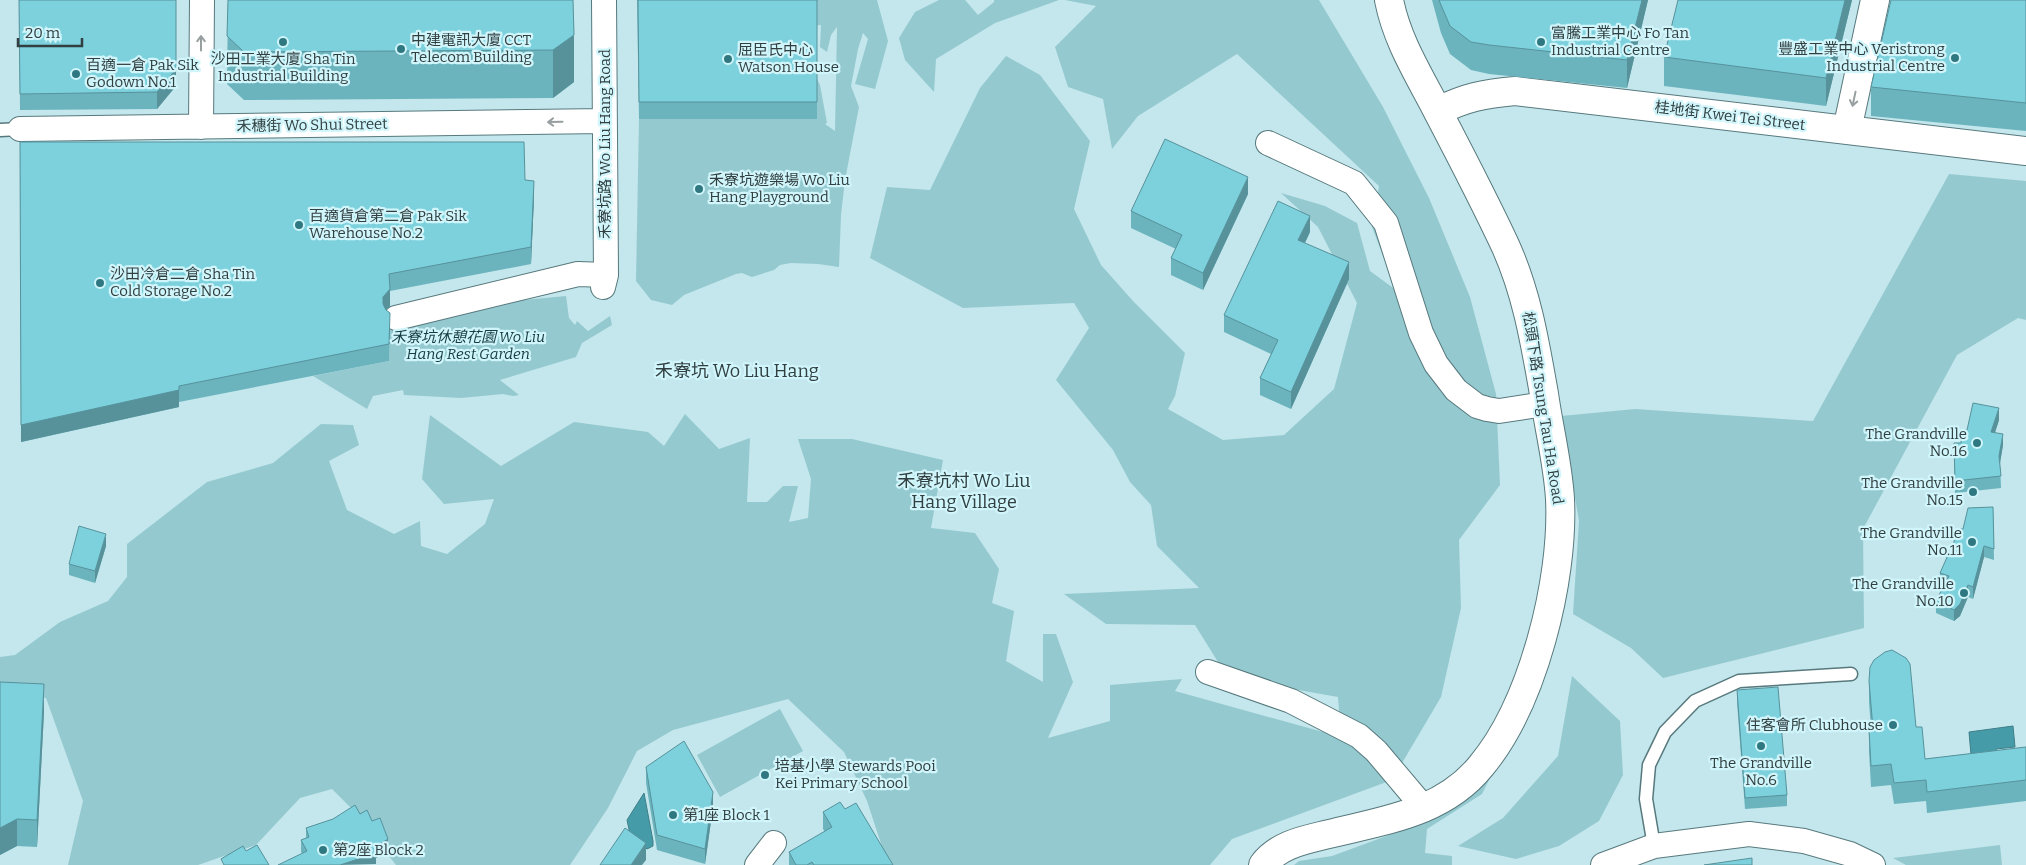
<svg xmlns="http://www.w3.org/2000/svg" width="2026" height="865" viewBox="0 0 2026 865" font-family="Bitter,'Noto Sans TC',serif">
  <rect width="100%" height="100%" fill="#c3e7ec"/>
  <path fill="#95c9d0" d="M799 0H877L888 41 875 89 855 84 868 39 863 33 858 49 851 86 859 107 845 180 841 215 839 267 818 264 791 263 780 265 774 270 752 277 742 273 736 274 684 295 672 305 651 300 636 281 639 119 812 69 820 85 827 123 825 124 835 131 837 27 831 35 827 52 820 47 821 25 801 27Z
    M939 0H965L978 15 994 2V0H1059L995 23 936 59 934 92 905 60 899 38 915 12Z
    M1065 0H1319L1383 107 1429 198 1470 297 1496 394 1500 485 1459 540 1461 608 1441 697 1392 780 1232 839 1210 865H888L867 801 844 752 788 699 673 730 637 751 608 808 570 865H396L351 808 332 789 300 798 256 845 198 865H68L83 801 46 698 0 694V657L15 655 60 622 108 601 127 577V544L207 482 273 463 321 424 353 425 359 445 329 461 347 510 394 534 420 521 421 546 447 554 485 524 494 499 444 504 422 479 430 415 501 466 574 422 648 432 664 446 685 414 719 449 750 438 747 502H767L783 486H798L789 522 808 518 811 479 798 439H852L943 460 931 528 975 533 999 569 992 603 1014 611 1006 661 1043 682V634H1056L1073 682 1048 738 1110 721V685L1182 679 1175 691 1341 737 1338 697 1287 688 1218 662 1195 625 1106 624 1064 594 1199 588 1157 546 1151 505 1130 482 1113 450 1056 380 1089 328 1074 303 963 308 870 258 887 187 930 190 980 88 1006 56 1040 75 1090 141 1074 209 1101 265 1133 301 1185 353 1175 396 1168 409 1223 440 1284 435 1334 389 1357 303 1318 227 1281 193 1325 206 1357 223 1370 271 1396 290 1372 227 1379 186 1237 54 1138 116 1112 149 1103 99 1068 87 1055 47 1096 6Z
    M1949 174 2026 181V320L2018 318 1957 355 1863 529 1864 628 1663 678 1631 648 1573 614 1579 521 1561 416 1635 409 1813 421Z
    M566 296 569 318 575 325 577 321 588 331 610 316 612 325 582 343 576 357 500 380 519 395 513 396 503 394 461 398 404 395 403 390 373 396 367 409 313 376 389 361 390 313Z
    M1572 676 1620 721 1623 775 1599 821 1559 846 1516 859 1458 846 1503 818 1558 756Z
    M780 709 803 751 720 797 697 755Z
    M1499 760 1482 794 1427 829 1425 853 1452 856V865H1294L1299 861 1332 856 1411 827Z
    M2000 845 2002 865H1906L1893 858Z"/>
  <path fill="#459ba7" stroke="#3f7f88" d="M2013 726 2015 747 1996 749 1997 762 1972 766 1969 732Z
    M644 793 653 841V846L647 849 630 834 627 820Z"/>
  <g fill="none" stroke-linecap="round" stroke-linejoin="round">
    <g stroke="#57797d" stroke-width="15">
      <path id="service" d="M0 130 20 129
        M1654 846 1646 799 1649 765 1665 732 1695 701 1739 681 1851 674"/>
    </g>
    <g stroke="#57797d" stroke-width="26">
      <path id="minor" d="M201 127 202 0
        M20 129 604 121
        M1268 143 1354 183 1386 223 1421 333 1436 364 1456 390 1477 406 1487 409 1499 411 1545 404
        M603 287 606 275 604 0
        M396 318 578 274 606 275
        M1208 672 1291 701 1359 736 1376 751 1425 809
        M757 865 774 843
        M1603 865 1654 846 1749 834 1804 841 1850 854 1873 865"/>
    </g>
    <g stroke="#57797d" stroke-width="30">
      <path id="tertiary" d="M1438 111C1467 97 1483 94 1515 91L2026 151
        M1847 130 1875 0
        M1263 865C1279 844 1305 840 1329 834 1385 820 1443 813 1481 766 1533 704 1564 580 1560 499 1558 464 1549 429 1544 394 1535 343 1527 293 1505 245 1484 200 1461 156 1438 112 1419 75 1397 41 1389 0"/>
    </g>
    <use href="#service" stroke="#fff" stroke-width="12"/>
    <use href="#minor" stroke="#fff" stroke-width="24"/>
    <use href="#tertiary" stroke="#fff" stroke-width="28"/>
  </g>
  <path fill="#6bb4be" d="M19 0 176 86 157 109 20 110Z
    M228 0H573L574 82 553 98 244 100 227 84Z
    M637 0H817V119H639Z
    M1432 0H1648L1627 88 1489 74 1471 70 1450 54 1441 33Z
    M1852 0 1826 106 1664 86V57Z
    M2026 0V131L1871 116V87Z
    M20 142 525 180 534 198 531 264 390 291V306L386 310 390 330 389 361 179 402V407L21 442Z
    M1248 194 1203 290 1171 275V258L1176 249 1131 228V211Z
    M1310 232 1305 243 1349 279 1291 409 1260 395V378L1271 354 1224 332V315Z
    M1999 420 1995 433 2003 445 2000 464 2001 488 1955 493 1954 443H1961L1967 430Z
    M1993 507 1994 560 1984 557 1973 599 1968 597 1960 616 1954 621 1936 613V601L1944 585 1940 584V573L1951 554 1963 529Z
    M106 546 95 583 69 575V564Z
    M1869 681 1916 727 1925 759 2026 747V801L1927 813 1926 801 1894 804 1891 785 1871 787 1869 751V730L1871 729 1869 702Z
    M1737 690 1787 795V806L1745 809 1737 702Z
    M44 712 37 847 17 846 0 855Z
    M646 767 713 807 705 864 657 850 646 783Z
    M845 809 893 865H789V852L825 832 823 829V812Z
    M360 814 372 821 388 851 376 858V864L302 853 301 852V840L306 838V828Z"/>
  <path fill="#57929b" d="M1642 0H1648L1627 88V60Z
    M1845 0H1852L1826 106V78Z
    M574 35V82L553 98V50Z
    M176 69V86L157 109V92Z
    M1248 177V194L1203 290V273Z
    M534 181V198L531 264V247Z
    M1310 216V232L1298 257V240Z
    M1349 262V279L1291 409V392Z
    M390 289V306L383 314V297Z
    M179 390V407L21 442V425Z
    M1999 408V420L1991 444V432Z
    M2003 434V445L1999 468V456Z
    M106 534V546L95 583V571Z
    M1984 546V557L1973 599V587Z
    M1968 585V597L1960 616 1954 621V610Z
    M44 684V712L37 847V820Z
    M713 792V807L705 864V849Z
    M17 819V846L0 855V828Z
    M388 839V851L376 858V864L340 865 374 848Z
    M646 843V860L642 865H631Z"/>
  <path fill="#7cd1dd" stroke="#57929b" d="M19 0H176V69L157 92 20 94Z
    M228 0H573L574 35 553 50 244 52 227 36Z
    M638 0H817V102H639Z
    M1439 0H1642L1627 60 1489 45 1471 42 1450 26 1441 5Z
    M1678 0H1845L1826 78 1664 57Z
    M1891 0H2026V103L1871 87Z
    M1165 139 1248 177 1203 273 1171 258 1182 235 1131 211Z
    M20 142H524L525 180 534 181 531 247 389 274 390 289 383 297V304L386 310 390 313 389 344 179 386V390L21 425Z
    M1278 201 1310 216 1298 240 1349 262 1291 392 1260 378 1278 340 1224 315Z
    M1973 403 1999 408 1991 432 2003 434 1999 456 2001 476 1955 481 1954 443H1961L1962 430H1967Z
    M1993 507 1994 549 1984 546 1973 587 1968 585 1960 604 1954 610 1936 601 1949 576 1940 573 1948 555 1951 554 1957 529H1963L1968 508Z
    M79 526 106 534 95 571 69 564Z
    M1892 650 1906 658 1910 664 1916 727H1922L1925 759 2026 747V780L1927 792 1926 780 1894 783 1891 764 1871 766 1869 730 1873 729 1869 681 1870 667 1874 660 1885 652Z
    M0 682 44 684 37 820 17 819 0 828Z
    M1778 687 1787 795 1745 798 1737 690Z
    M684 741 713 792 705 849 657 835 646 767Z
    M840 802 845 809 856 803 893 865H814L812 862 807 865H796L789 852 832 827 823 812Z
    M355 805 360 814 367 810 372 821 380 818 388 839 374 848 376 853 340 865H278L307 851 301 840 309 837 306 828 333 819Z
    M625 828 646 843 631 865H600Z
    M257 845 269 865H224L221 859 243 846 246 851Z
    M1752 858V865H1704Z"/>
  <defs><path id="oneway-shaft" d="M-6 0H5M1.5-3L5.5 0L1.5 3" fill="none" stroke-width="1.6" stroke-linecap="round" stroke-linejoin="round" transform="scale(1.25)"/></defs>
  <g stroke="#989fa0">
    <use href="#oneway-shaft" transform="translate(201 43) rotate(-90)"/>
    <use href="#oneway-shaft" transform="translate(1854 99) rotate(102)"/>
    <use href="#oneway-shaft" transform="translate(555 122) rotate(179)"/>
  </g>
  <g fill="#307881" stroke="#d0f5fa" stroke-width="2">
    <circle cx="283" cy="42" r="5"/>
    <circle cx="1541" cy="42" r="5"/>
    <circle cx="401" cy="49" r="5"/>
    <circle cx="1955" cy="58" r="5"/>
    <circle cx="728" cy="59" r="5"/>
    <circle cx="76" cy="74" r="5"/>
    <circle cx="699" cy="189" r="5"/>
    <circle cx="299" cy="225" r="5"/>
    <circle cx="100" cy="283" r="5"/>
    <circle cx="1977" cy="443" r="5"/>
    <circle cx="1973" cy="492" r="5"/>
    <circle cx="1972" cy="542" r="5"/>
    <circle cx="1964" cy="593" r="5"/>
    <circle cx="1893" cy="725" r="5"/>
    <circle cx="1761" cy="746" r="5"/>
    <circle cx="765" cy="775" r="5"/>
    <circle cx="673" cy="815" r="5"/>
    <circle cx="323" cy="850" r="5"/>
  </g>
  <g text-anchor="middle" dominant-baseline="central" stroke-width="4.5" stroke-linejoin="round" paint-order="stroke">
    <g font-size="15" fill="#313f41" stroke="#d0f5fa" text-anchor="start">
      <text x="1551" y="33">富騰工業中心 Fo Tan<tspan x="1551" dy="17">Industrial Centre</tspan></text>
      <text x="411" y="40">中建電訊大廈 CCT<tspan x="411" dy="17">Telecom Building</tspan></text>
      <text x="1945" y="49" text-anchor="end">豐盛工業中心 Veristrong<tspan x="1945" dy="17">Industrial Centre</tspan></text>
      <text x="738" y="50">屈臣氏中心<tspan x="738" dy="17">Watson House</tspan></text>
      <text x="283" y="59" text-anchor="middle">沙田工業大廈 Sha Tin<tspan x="283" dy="17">Industrial Building</tspan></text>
      <text x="86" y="65">百適一倉 Pak Sik<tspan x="86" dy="17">Godown No.1</tspan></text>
      <text x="709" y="180">禾寮坑遊樂場 Wo Liu<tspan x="709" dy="17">Hang Playground</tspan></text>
      <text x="309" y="216">百適貨倉第二倉 Pak Sik<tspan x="309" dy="17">Warehouse No.2</tspan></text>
      <text x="110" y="274">沙田冷倉二倉 Sha Tin<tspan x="110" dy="17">Cold Storage No.2</tspan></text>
      <text x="1967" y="434" text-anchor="end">The Grandville<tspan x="1967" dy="17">No.16</tspan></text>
      <text x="1963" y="483" text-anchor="end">The Grandville<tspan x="1963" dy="17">No.15</tspan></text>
      <text x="1962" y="533" text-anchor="end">The Grandville<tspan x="1962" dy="17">No.11</tspan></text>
      <text x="1954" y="584" text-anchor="end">The Grandville<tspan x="1954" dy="17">No.10</tspan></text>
      <text x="1883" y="725" text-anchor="end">住客會所 Clubhouse</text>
      <text x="1761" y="763" text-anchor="middle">The Grandville<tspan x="1761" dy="17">No.6</tspan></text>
      <text x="775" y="766">培基小學 Stewards Pooi<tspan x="775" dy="17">Kei Primary School</tspan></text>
      <text x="683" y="815">第1座 Block 1</text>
      <text x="333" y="850">第2座 Block 2</text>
    </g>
    <g font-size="15" fill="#313f41" stroke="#d0f5fa">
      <text transform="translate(1730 116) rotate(7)">桂地街 Kwei Tei Street</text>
      <text transform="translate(312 125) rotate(-1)">禾穗街 Wo Shui Street</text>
      <text transform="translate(605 144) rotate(-90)">禾寮坑路 Wo Liu Hang Road</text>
      <text transform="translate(1543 408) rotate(81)">松頭下路 Tsung Tau Ha Road</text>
    </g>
    <g font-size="15" font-style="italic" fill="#143c42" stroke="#d0f5fa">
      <text x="468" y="337">禾寮坑休憩花園 Wo Liu<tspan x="468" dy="17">Hang Rest Garden</tspan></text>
    </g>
    <g font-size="18" fill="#313f41" stroke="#d0f5fa">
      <text x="737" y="371">禾寮坑 Wo Liu Hang</text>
      <text x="964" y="481">禾寮坑村 Wo Liu<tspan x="964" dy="21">Hang Village</tspan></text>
    </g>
  </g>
  <path d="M18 38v8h64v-8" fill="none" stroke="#313f41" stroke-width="2.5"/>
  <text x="25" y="38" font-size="15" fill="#313f41" stroke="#d0f5fa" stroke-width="4" paint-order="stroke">20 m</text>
</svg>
